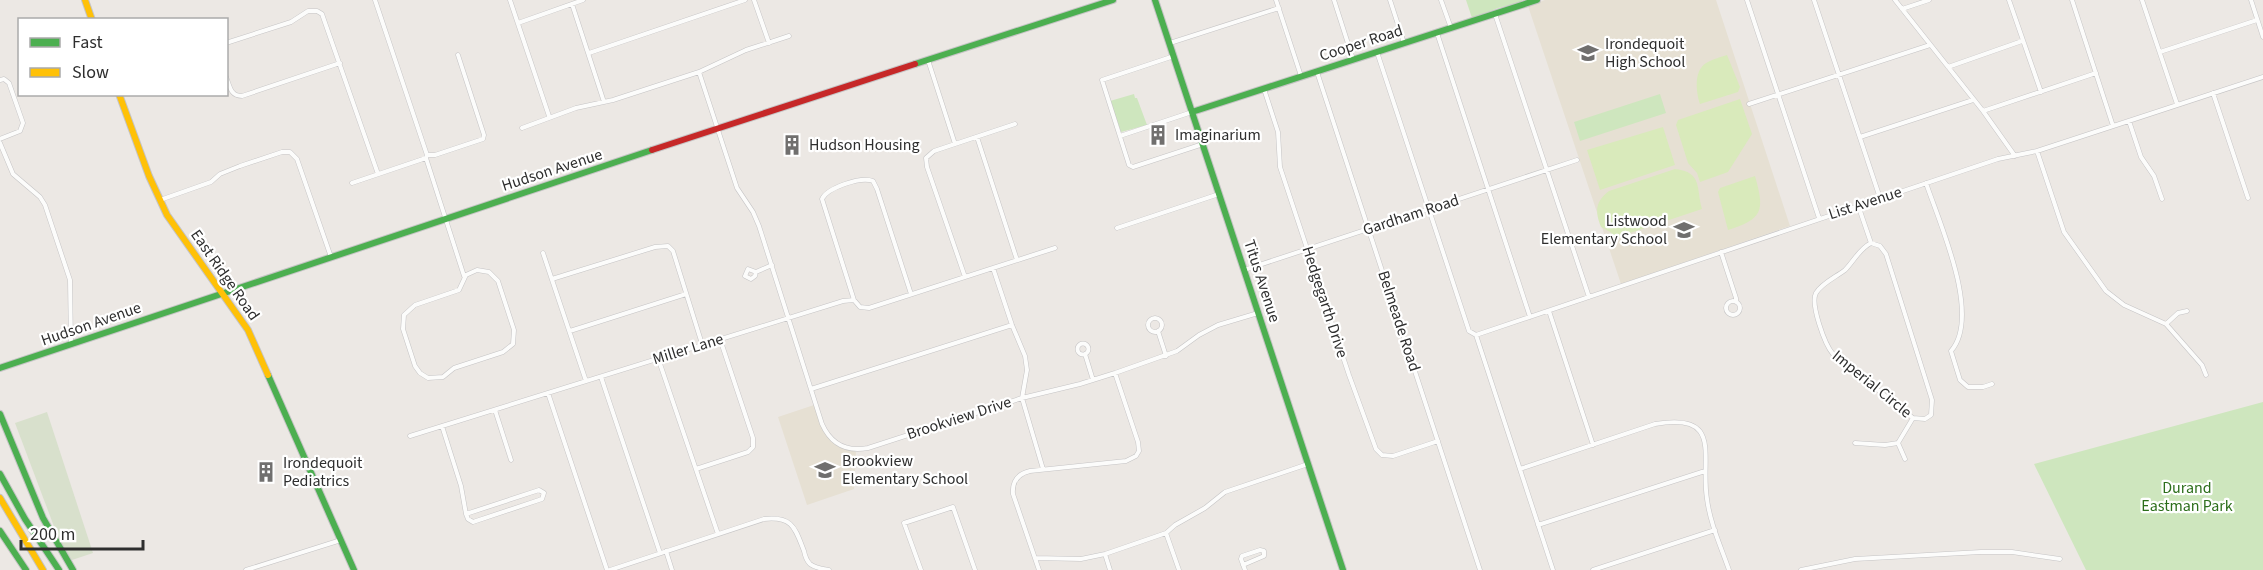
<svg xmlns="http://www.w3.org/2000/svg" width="2263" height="570" viewBox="0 0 2263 570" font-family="'Source Sans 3',sans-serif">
  <rect width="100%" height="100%" fill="#ece8e4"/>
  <path fill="#e6e0d3" d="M1545 0H1716L1790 226 1621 284 1528 6Z
    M814 405 824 431 830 439 842 448 856 452 854 489 807 505 778 417Z"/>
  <path fill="#cee6be" d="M1466 0H1522V2L1498 8 1472 18Z
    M1134 94 1135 98H1137L1147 125 1121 132 1110 101Z
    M1660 94 1666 113 1580 141 1574 122Z
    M2263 402V570H2086L2034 464Z"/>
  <path fill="#d8e0cc" d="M47 412 93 553 72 560 61 545 15 423Z"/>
  <path fill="#d9eabb" d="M1727 55 1740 87 1738 92 1700 104C1696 92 1693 69 1708 62 1713 59 1721 57 1727 55Z
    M1740 99 1752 134 1728 172 1700 182 1697 173 1688 163 1676 125 1678 120Z
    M1663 127 1675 165 1600 190 1587 150Z
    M1675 169C1703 172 1696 189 1702 209L1609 240 1606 235 1612 233 1601 227C1595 211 1595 202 1609 191Z
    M1755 176C1765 211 1763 219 1728 230L1718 192 1720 188Z"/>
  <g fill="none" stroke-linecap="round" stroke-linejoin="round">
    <g stroke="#c5c4c5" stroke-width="5">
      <path id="street" d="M375 0 427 155 426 158 464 276
        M510 0 549 116
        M754 0 769 43
        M1276 0 1301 76
        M1334 0 1353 59
        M1390 0 1404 43
        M1441 0 1451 28
        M1747 0 1819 218
        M1814 0 1880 198
        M1895 0 1983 111 2015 156
        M2009 0 2041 92
        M2072 0 2113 126
        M2142 0 2177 104
        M2251 0 2263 37
        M572 4 604 102
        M1902 9 1929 0
        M1495 14 1589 297
        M518 23 583 0
        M1437 33 1530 317
        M226 43 291 22 308 11H317L322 14 378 174
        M1170 43 1279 8
        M1377 52 1469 331 1476 335 1998 159 2037 151 2263 77
        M2160 52 2257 20
        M589 53 745 0
        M1174 56 1102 80 1129 165 1133 167 1203 144
        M928 60 955 144
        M1948 67 2022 41
        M699 72 737 188 753 212 759 226 822 424C831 444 847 452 868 448L1022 398 1080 384 1115 373 1177 351 1199 335 1218 325 1258 313
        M1317 72 1480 570
        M226 77C230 86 230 96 242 96L340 63
        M0 80 4 79 9 83 23 123 20 131 0 139
        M1264 89 1278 132 1280 167 1349 375 1376 449 1382 455 1393 456 1438 441
        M2213 93 2248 198
        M1749 104 1930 45
        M1983 111 2096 73
        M2129 121 2141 157 2154 176 2162 199
        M522 128 576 108 613 100 699 72 746 50 789 36
        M1120 136 1192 112
        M977 137 1017 260
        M1860 137 1973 100
        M0 143 13 174 40 197 45 205 70 280 71 344
        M2037 151 2064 232 2106 291 2124 305 2166 324 2202 365 2206 375
        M427 155H435L483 139 484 135 458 55
        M352 183 426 158
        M1926 183C1939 222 1982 316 1951 351L1960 380 1968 387H1983L1992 384
        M160 200 211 182 220 174 240 166 282 152H290L297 159 331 257
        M1858 205 1871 243
        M1117 228 1219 194
        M1871 243 1880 246 1886 254 1932 400 1931 415 1925 419 1913 418 1833 354C1825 345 1810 304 1816 293 1822 283 1836 277 1845 270 1854 261 1859 249 1871 243Z
        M1721 252 1736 298V302
        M543 253 586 381
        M993 268 1012 325 1025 356 1027 370 1022 398 1043 469
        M477 270 489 272 498 281 514 330 513 344 503 352 454 368 443 377 428 378 420 373 415 366 403 329 404 315 415 305 459 290 466 275Z
        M1244 270 1577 160
        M756 272 755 276 751 279 745 276 748 269 756 272 772 265
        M965 277 927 167 926 158 934 151 1015 124
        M552 279 655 247 668 246 673 251 702 344
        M854 300 822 199C827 188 861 176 873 181L877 189 911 294
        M1726 308a7 7 0 1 1 14 0a7 7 0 1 1-14 0Z
        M1549 311 1593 445
        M1148 325a7 7 0 1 1 14 0a7 7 0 1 1-14 0Z
        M2166 324 2178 313 2187 311
        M570 331 686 294
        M1158 331 1166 356
        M1476 335 1553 570
        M1077.5 349a5.5 5.5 0 1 1 11 0a5.5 5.5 0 1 1-11 0Z
        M1085 354 1093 380
        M658 358 718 534
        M601 377 660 553
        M811 389 1012 325
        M548 393 607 570
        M495 410 511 460
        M442 426 461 486 466 514 539 490 544 493 542 499 473 522 468 519 466 514
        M410 436 843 301 854 300 860 307 869 308 1055 248
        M1855 443 1885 445 1898 443
        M1905 459 1898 443 1913 418
        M696 469 748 452 753 447V438L720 339
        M1520 469 1655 424C1724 412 1700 457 1707 499 1710 523 1721 547 1729 570
        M1538 525 1705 471
        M1166 533 1179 570
        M666 551 672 570
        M1105 554 1110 570
        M1035 558 1081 559 1105 554 1166 533 1175 525 1205 508 1225 492 1308 464
        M1243 565 1264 556V551L1260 550 1242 556 1241 559 1245 570
        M246 570 341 540
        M610 570 764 519C793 516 795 528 804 551 805 556 807 561 810 564 815 568 823 569 829 570
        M921 570 904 523 953 507 975 570
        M1039 570 1013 494C1012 482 1017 474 1030 471L1126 461 1136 456 1139 451 1138 442 1115 373
        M1593 570 1715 530
        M1801 570 1855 559 1981 552H2012L2060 559"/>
    </g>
    <g stroke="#c5c4c5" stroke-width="8">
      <path id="fast" d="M1155 0 1343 570
        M915 64 1113 0
        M1192 112 1537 0
        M0 368 652 150
        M268 375 354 570
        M0 414 43 518 73 570
        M0 474 25 519 59 570
        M0 531 26 570"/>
    </g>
    <g stroke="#c5c4c5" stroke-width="8">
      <path id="slow" d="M85 0 92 20
        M119 94 149 176 167 215 248 330 268 375
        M0 498 43 570"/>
    </g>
    <g stroke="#c5c4c5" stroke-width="8">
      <path id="jam" d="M652 150 915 64"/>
    </g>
    <use href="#street" stroke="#fcfcfb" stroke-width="4"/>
    <use href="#fast" stroke="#4caf50" stroke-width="6"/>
    <use href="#slow" stroke="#ffc107" stroke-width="6"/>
    <use href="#jam" stroke="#c62828" stroke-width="6"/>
  </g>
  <defs>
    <g id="school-bare" transform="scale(1.62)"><path d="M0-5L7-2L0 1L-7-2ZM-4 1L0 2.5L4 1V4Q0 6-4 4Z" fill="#706f6e" stroke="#fff" stroke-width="2.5" paint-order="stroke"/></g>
    <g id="building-bare" transform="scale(1.62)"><path d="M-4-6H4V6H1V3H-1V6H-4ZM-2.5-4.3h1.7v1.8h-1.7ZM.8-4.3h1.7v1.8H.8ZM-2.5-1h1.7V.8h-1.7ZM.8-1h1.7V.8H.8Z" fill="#706f6e" stroke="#fff" stroke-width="2.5" paint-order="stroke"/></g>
  </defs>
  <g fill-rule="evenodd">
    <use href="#school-bare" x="1588" y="53"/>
    <use href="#building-bare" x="1158" y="135"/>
    <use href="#building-bare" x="792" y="145"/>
    <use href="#school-bare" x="1684" y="230"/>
    <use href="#school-bare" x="825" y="470"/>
    <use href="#building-bare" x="266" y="472"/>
  </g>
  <g text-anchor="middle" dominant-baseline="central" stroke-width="4.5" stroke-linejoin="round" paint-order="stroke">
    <g font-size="16" fill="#2e2e2e" stroke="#fff">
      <text transform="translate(1361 43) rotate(-18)">Cooper Road</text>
      <text transform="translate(552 170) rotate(-18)">Hudson Avenue</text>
      <text transform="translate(1865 203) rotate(-18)">List Avenue</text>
      <text transform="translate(1411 215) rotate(-18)">Gardham Road</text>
      <text transform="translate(225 275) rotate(55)">East Ridge Road</text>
      <text transform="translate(1262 281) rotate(72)">Titus Avenue</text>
      <text transform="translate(1325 302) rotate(72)">Hedgegarth Drive</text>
      <text transform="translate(1399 321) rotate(72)">Belmeade Road</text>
      <text transform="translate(91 324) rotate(-19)">Hudson Avenue</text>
      <text transform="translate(688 349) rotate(-17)">Miller Lane</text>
      <text transform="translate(1872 384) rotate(39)">Imperial Circle</text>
      <text transform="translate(959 418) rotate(-18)">Brookview Drive</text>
    </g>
    <g font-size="16" fill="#2e2e2e" stroke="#fff" text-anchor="start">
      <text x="1605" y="44">Irondequoit<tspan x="1605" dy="18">High School</tspan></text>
      <text x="1175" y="135">Imaginarium</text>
      <text x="809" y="145">Hudson Housing</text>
      <text x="1667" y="221" text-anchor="end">Listwood<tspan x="1667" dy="18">Elementary School</tspan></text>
      <text x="842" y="461">Brookview<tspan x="842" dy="18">Elementary School</tspan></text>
      <text x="283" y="463">Irondequoit<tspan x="283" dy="18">Pediatrics</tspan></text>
    </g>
    <g font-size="16" fill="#2c6e1b" stroke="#fff">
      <text x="2187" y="488">Durand<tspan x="2187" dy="18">Eastman Park</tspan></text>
    </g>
  </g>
  <rect x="18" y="18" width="210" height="78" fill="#ffffff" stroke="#ababab" stroke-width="1.5"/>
  <rect x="30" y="38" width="30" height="9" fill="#4caf50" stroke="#ababab" stroke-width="1.5"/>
  <text x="72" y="48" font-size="18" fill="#2e2e2e">Fast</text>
  <rect x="30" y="68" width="30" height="9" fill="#ffc107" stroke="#ababab" stroke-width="1.5"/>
  <text x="72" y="78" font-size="18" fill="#2e2e2e">Slow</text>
  <path d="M21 540v9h122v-9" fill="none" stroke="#2e2e2e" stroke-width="3"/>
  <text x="30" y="540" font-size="18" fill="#2e2e2e" stroke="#ffffff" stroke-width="4.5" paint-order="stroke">200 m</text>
</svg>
